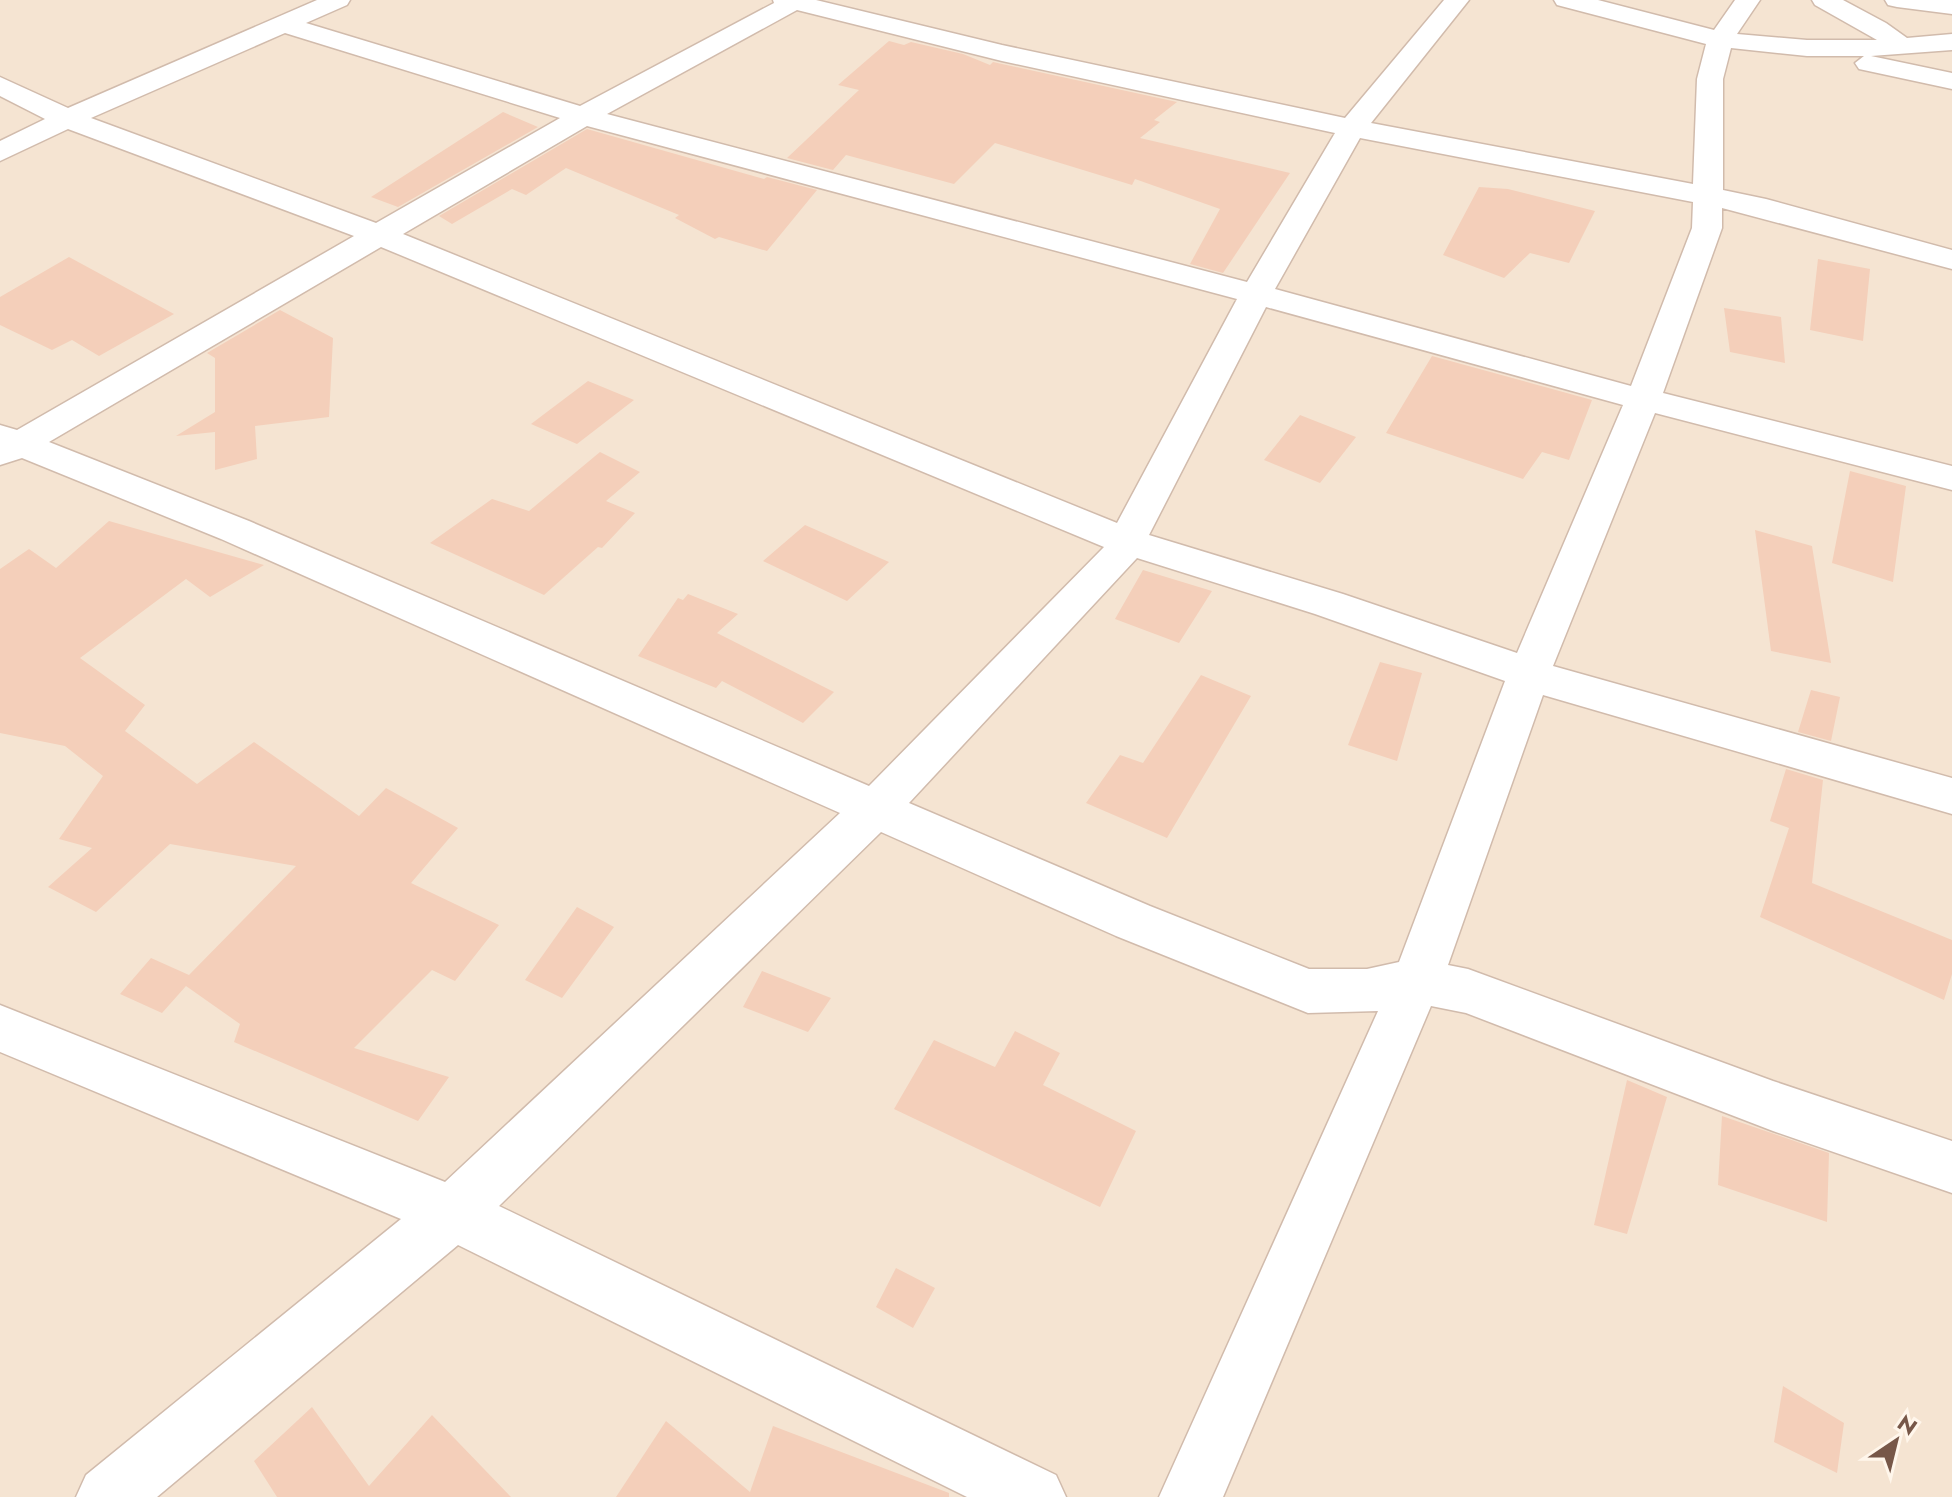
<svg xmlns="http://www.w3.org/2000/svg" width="1952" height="1497" viewBox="0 0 1952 1497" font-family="Jost,sans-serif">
  <rect width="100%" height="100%" fill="#fdf2e4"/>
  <path fill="#f5e4d2" d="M0 0H1952V1497H0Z"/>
  <path fill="#f4cfba" d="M889 41 904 45 911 42 963 54 990 65 993 62 1177 102 1154 120 1160 122 1140 138 1290 173 1223 273 1190 264 1220 209 1135 179 1132 185 995 143 954 184 846 155 833 170 787 158 859 90 838 85Z
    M503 112 538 127 398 207 371 197Z
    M587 129 764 179 767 177 817 190 767 251 719 237 715 239 675 218 679 215 566 168 526 195 512 189 452 224 439 216Z
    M1479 187 1508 189 1595 211 1569 263 1530 253 1504 278 1443 255Z
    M69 257 174 314 99 356 72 340 52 350 0 325V297Z
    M1818 259 1870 269 1863 341 1810 330Z
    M1724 308 1781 317 1785 363 1730 352Z
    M280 310 333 338 329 417 255 426 257 459 215 470V432L176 436 215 412V358L207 353Z
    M1432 356 1592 400 1569 460 1542 452 1523 479 1386 433Z
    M588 381 634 400 577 444 531 424Z
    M1300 415 1356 437 1320 483 1264 460Z
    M600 452 640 472 606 501 635 513 602 548 598 547 544 595 430 543 492 499 529 511Z
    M1850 471 1906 486 1893 582 1832 563Z
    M109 521 264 565 210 597 186 579 80 658 145 705 125 731 197 784 254 742 359 816 386 788 458 828 411 883 499 925 455 981 432 970 354 1048 449 1077 418 1121 234 1042 240 1024 186 986 162 1013 120 994 151 958 189 975 296 866 170 844 96 912 48 887 92 848 59 839 103 776 65 746 0 733V569L29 549 56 568Z
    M805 525 889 562 847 601 763 561Z
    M1755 530 1812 546 1831 663 1771 651Z
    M1143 570 1212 591 1179 643 1115 619Z
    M688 594 738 614 717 633 834 692 803 723 722 681 716 688 638 656 678 598 683 600Z
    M1380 662 1422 673 1397 761 1348 745Z
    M1201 675 1251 696 1167 838 1086 803 1120 755 1143 763Z
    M1811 690 1840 697 1831 741 1798 732Z
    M1786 769 1823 780 1812 883 1952 940V974L1944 1000 1760 917 1789 828 1770 821Z
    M577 907 614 927 562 998 525 980Z
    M762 971 831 998 808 1032 743 1007Z
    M1015 1031 1060 1053 1043 1085 1136 1131 1100 1207 894 1109 934 1040 995 1067Z
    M1627 1080 1667 1097 1627 1234 1594 1225Z
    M1722 1116 1829 1153 1827 1222 1718 1185Z
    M896 1268 935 1288 913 1328 876 1307Z
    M1783 1386 1844 1423 1837 1473 1774 1442Z
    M312 1407 369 1486 432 1415 511 1497H277L254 1461Z
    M666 1421 750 1492 773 1426 949 1493V1497H616Z"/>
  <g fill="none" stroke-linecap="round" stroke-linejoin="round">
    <g stroke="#d1bbac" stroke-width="3">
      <path id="minor" d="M317 0H350L347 5 306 23 580 106 774 3 773 0H816L1002 45 1345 118 1444 0H1469L1371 123 1693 184 1697 79 1706 44 1557 5 1554 0H1598L1714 30 1735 0H1760L1737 34 1807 40H1877L1815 5 1812 0H1843L1886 23 1907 38 1952 34V50L1871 56 1952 73V89L1859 69 1855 63 1864 56H1807L1731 48 1723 79V190L1766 199 1952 250V269L1722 208V228L1663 393 1952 466V490L1655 413 1553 666 1952 778V814L1543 695 1448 965 1468 969 1773 1081 1952 1141V1193L1773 1131 1466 1013 1431 1006 1223 1497H1159L1378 1011 1308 1013 1116 936 881 832 499 1206 1056 1475 1066 1497H967L458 1245 157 1497H76L86 1475 401 1219 0 1052V1005L445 1182 840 813 221 539 22 458 0 465V425L17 430 354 236 68 129 0 161V141L45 119 0 96V77L68 108ZM797 10 1002 61 1335 133 1247 282 607 114ZM285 33 560 118 376 223 91 118ZM587 126 1237 299 1117 523 403 234ZM1360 138 1693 202 1692 228 1631 386 1275 289ZM381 247 1104 547 869 786 249 521 49 442ZM1266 307 1623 405 1517 653 1343 594 1149 535ZM1137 558 1315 614 1505 681 1399 962 1367 969H1309L1150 906 909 803Z
        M1885 0H1952V14L1897 7 1888 5Z"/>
    </g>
    <use href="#minor" fill="#fff" fill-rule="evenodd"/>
  </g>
  <g transform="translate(1896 1441) rotate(35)" stroke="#fff6eb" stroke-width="6" paint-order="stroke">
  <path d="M0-6L14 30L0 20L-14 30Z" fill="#775748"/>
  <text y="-12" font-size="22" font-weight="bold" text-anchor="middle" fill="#775748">N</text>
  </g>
</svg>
